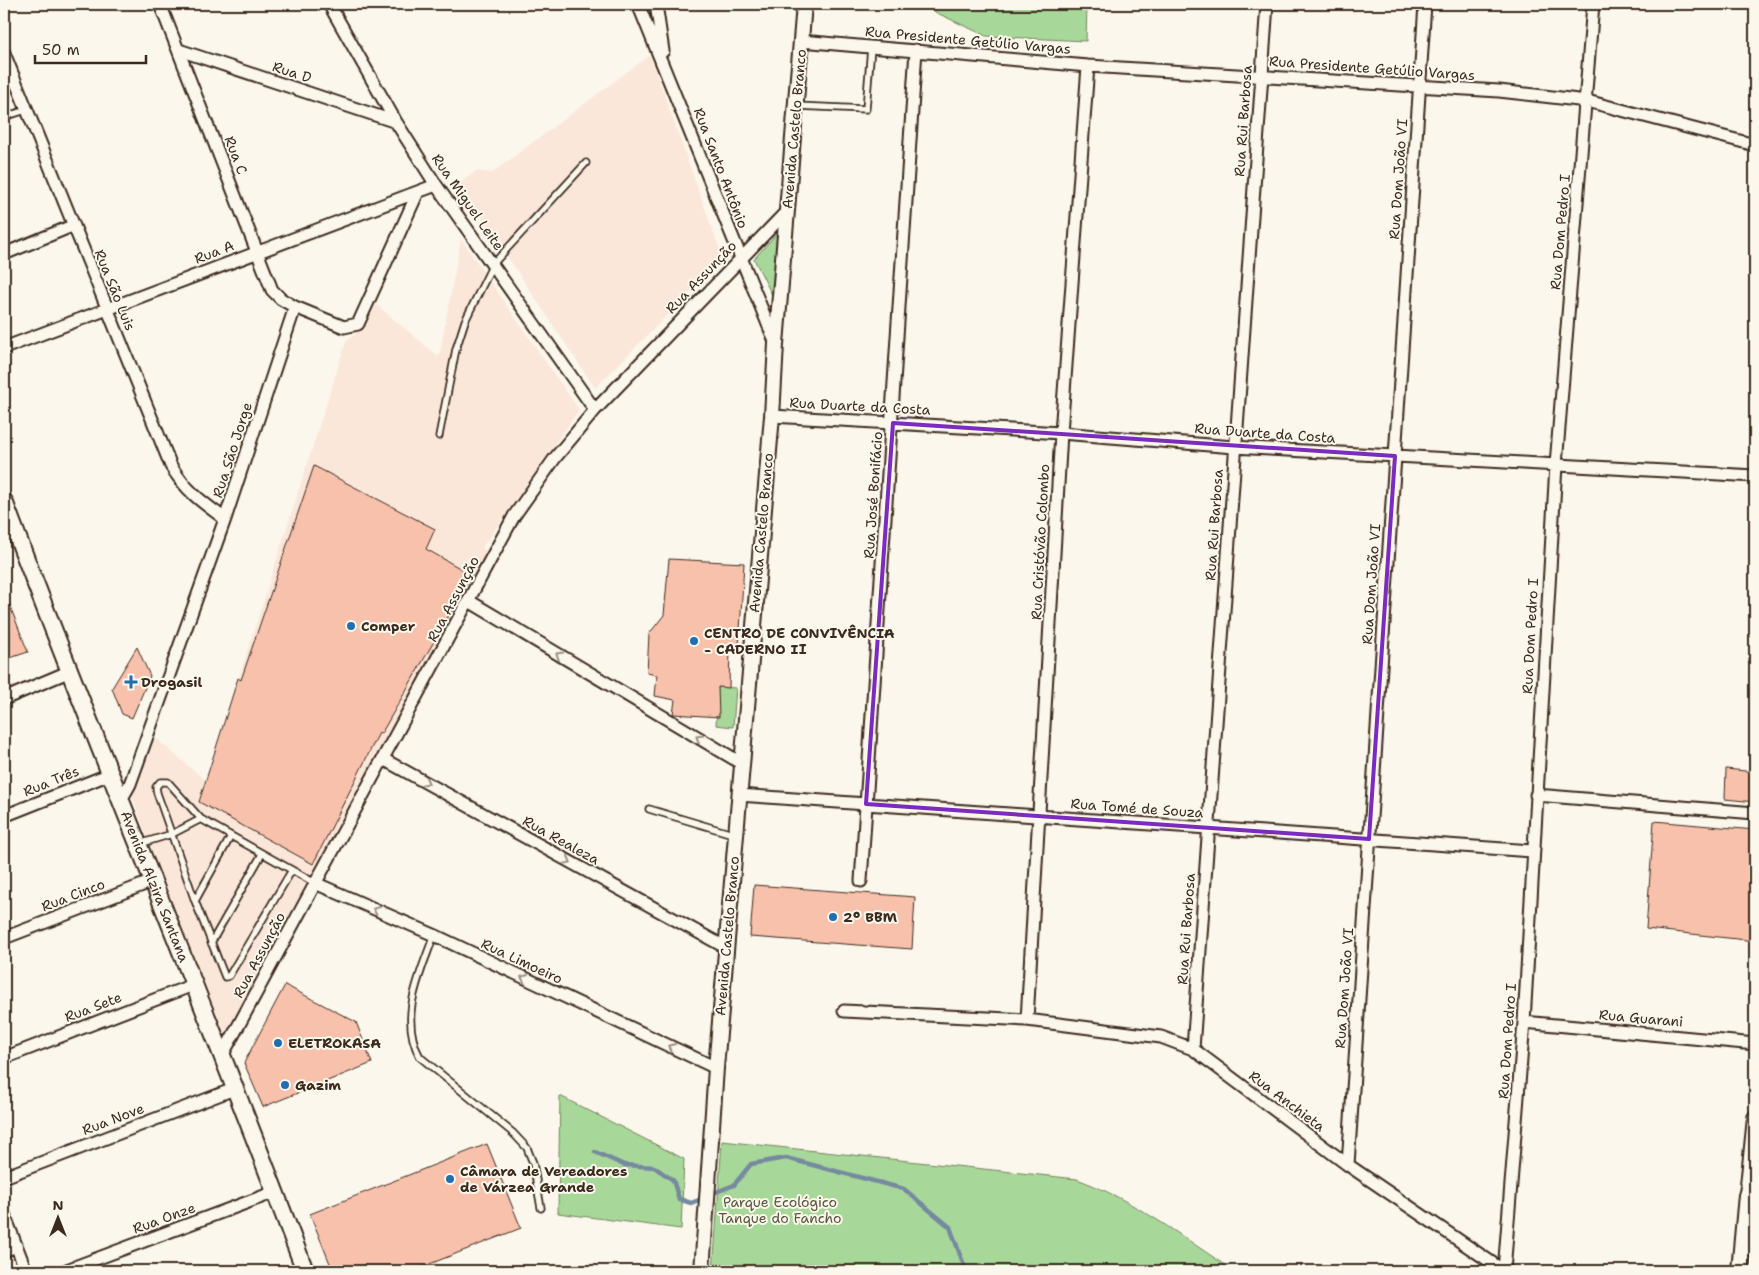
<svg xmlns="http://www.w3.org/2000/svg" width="1759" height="1275" viewBox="0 0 1759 1275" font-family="'Shantell Sans',sans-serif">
  <rect width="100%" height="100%" fill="#fbf7ec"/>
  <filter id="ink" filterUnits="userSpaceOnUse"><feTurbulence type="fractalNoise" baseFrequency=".02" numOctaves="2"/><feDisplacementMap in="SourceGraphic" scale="10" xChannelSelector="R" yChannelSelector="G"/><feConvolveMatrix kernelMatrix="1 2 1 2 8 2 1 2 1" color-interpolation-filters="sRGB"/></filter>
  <g filter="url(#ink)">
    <path fill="#fae7d9" d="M650 55 723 259 595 388 459 184 476 171 492 173Z
      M461 239 579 410 482 548 488 552 224 1047 131 793 151 734 206 781 346 342 362 328 373 302 439 357Z"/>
    <path fill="#a8d899" stroke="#72815c" d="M918 4H1087L1086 41 986 36Z
      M778 232 774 299 754 259Z
      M718 687 736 688 733 727 716 725Z
      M560 1096 684 1159 681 1229 558 1213Z
      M722 1141 1077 1179C1134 1200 1184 1238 1234 1271H713Z"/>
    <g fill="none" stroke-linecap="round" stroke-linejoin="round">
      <path stroke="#758aa0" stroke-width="4.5" d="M595 1152 624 1165 654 1167 673 1180 679 1199 691 1203 704 1198
        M711 1194 734 1185 751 1164 786 1158 904 1189 950 1227 966 1271"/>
    </g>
    <path fill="#f8c1ac" stroke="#3b2a1e" d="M314 466 435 529 426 549 472 575 381 734 379 733 313 864 199 802 238 678 241 680Z
      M669 559 744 563 739 647 730 648 729 688 718 687 719 717 673 714 675 700 655 696 657 675 647 673 649 634 664 615Z
      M4 591 28 652 10 658 4 643Z
      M137 647 150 676 132 718 122 714 112 688Z
      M1726 769 1755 772V802L1725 799Z
      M1654 821 1755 830V941L1646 929Z
      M754 885 915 897 912 949 750 937Z
      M285 985 356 1022 372 1063 263 1107 244 1063Z
      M487 1144 521 1228 412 1271H333L310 1214Z"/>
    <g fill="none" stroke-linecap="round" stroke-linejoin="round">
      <g stroke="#3b2a1e" stroke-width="9">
        <path id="service" d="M796 106 866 109 871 47
          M4 117 26 110
          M439 436 456 349 465 321 493 264 586 163
          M649 809 736 835
          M201 819 168 782H160L156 787 157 793 195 901 225 977 229 976 292 870
          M139 844 172 834 201 819 315 883
          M195 901 231 836
          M434 935C420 975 398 1017 420 1057L513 1133 527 1148 533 1163 541 1208
          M211 943 262 854"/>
      </g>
      <g stroke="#3b2a1e" stroke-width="15">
        <path id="minor" d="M160 4 272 290 281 299 295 307 344 327 358 324 418 192
          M329 4 396 122 436 185 595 410
          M638 4 776 344
          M656 4 663 51
          M801 41 1088 66 1499 91 1587 101 1755 145
          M179 50 396 122
          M4 53 171 466C186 491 202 502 225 519
          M4 254 72 226
          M4 348 436 185
          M772 416 1061 433 1234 447 1755 476
          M469 601 741 763
          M4 699 68 672
          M383 759 725 947
          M739 795 1532 851
          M1536 795 1755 813
          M121 800 130 784 225 519 295 307
          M4 816 110 774
          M861 881 916 50
          M315 883 434 935 716 1068
          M4 938 153 881
          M844 1011 1027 1020 1161 1037 1193 1049 1348 1165 1504 1271
          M1027 1020 1061 433 1088 66
          M1524 1022 1755 1044
          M1193 1049 1267 4
          M222 1056 514 516 555 458 595 410 787 211
          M4 1058 193 985
          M1348 1165 1425 4
          M4 1177 234 1089
          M4 1214 26 1271
          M4 1251 16 1246
          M64 1271 275 1192
          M1504 1271 1524 1022 1556 465 1593 4"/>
      </g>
      <g stroke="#3b2a1e" stroke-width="18">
        <path id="tertiary" d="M1747 1195 1755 1118
          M702 1271 716 1068 772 416 776 344 804 4"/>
      </g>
      <g stroke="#3b2a1e" stroke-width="20">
        <g id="secondary">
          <path id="s1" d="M4 501C101 759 209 1013 305 1271"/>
          <path d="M1740 1271 1747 1195 1755 1200"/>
        </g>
      </g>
      <use href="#service" stroke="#fbf7ec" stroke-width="5.5"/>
      <use href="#minor" stroke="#fbf7ec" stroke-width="11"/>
      <use href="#tertiary" stroke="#fbf7ec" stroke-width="14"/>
      <use href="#secondary" stroke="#fbf7ec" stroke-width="16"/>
    </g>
    <defs><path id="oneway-chevron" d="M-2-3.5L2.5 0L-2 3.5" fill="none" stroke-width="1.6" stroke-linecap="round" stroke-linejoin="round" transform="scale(1.25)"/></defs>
    <g stroke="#9b9085">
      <use href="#oneway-chevron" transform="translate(559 655) rotate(-149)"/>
      <use href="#oneway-chevron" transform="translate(699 738) rotate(-149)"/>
      <use href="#oneway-chevron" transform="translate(426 782) rotate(29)"/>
      <use href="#oneway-chevron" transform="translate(568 861) rotate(29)"/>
      <use href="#oneway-chevron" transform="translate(376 910) rotate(-156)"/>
      <use href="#oneway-chevron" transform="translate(524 978) rotate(-155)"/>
      <use href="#oneway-chevron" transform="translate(671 1047) rotate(-155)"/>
    </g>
  </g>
  <path fill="none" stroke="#7b2cbf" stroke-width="4" stroke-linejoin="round" d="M893 423 1395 456 1369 839 866 804Z"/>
  <g fill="#1f6fb2" stroke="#fbf7ec" stroke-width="2">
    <circle cx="351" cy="626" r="5"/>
    <circle cx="694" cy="641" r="5"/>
    <path d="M128.5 674.5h5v5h5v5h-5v5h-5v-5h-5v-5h5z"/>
    <circle cx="833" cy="917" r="5"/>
    <circle cx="278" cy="1043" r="5"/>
    <circle cx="285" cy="1085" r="5"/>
    <circle cx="450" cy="1179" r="5"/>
  </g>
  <g text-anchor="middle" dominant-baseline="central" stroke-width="4" stroke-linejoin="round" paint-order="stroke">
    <g font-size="14" fill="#3b2a1e" stroke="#fbf7ec">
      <text transform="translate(968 40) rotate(5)">Rua Presidente Getúlio Vargas</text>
      <text transform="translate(1372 68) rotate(4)">Rua Presidente Getúlio Vargas</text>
      <text transform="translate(292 72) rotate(18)">Rua D</text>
      <text transform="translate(1243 121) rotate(-86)">Rua Rui Barbosa</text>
      <text transform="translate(794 129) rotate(-85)">Avenida Castelo Branco</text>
      <text transform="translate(236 155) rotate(69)">Rua C</text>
      <text transform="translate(721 168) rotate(69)">Rua Santo Antônio</text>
      <text transform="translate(1398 179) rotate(-86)">Rua Dom João VI</text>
      <text transform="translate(468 202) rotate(55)">Rua Miguel Leite</text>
      <text transform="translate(1560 232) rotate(-85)">Rua Dom Pedro I</text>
      <text transform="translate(214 252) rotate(-21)">Rua A</text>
      <text transform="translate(701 277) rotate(-46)">Rua Assunção</text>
      <text transform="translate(115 290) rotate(68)">Rua São Luis</text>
      <text transform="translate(860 406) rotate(3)">Rua Duarte da Costa</text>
      <text transform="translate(1265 433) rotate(4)">Rua Duarte da Costa</text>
      <text transform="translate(232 450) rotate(-72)">Rua São Jorge</text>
      <text transform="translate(873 495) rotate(-86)">Rua José Bonifácio</text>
      <text transform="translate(1214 525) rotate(-86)">Rua Rui Barbosa</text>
      <text transform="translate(761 533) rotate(-85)">Avenida Castelo Branco</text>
      <text transform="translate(1040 542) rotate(-87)">Rua Cristóvão Colombo</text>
      <text transform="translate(1371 584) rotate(-86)">Rua Dom João VI</text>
      <text transform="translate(453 599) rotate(-62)">Rua Assunção</text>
      <text transform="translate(1530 636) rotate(-87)">Rua Dom Pedro I</text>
      <text transform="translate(51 781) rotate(-22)">Rua Três</text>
      <text transform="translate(1137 808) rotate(4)">Rua Tomé de Souza</text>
      <text transform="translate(561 840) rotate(29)">Rua Realeza</text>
      <text stroke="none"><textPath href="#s1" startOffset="414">Avenida Alzira Santana</textPath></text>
      <text transform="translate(73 895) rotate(-21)">Rua Cinco</text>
      <text transform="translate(1186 929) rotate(-86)">Rua Rui Barbosa</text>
      <text transform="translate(727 936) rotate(-85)">Avenida Castelo Branco</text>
      <text transform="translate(259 955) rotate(-62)">Rua Assunção</text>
      <text transform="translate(522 961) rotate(25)">Rua Limoeiro</text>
      <text transform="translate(1344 988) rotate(-86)">Rua Dom João VI</text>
      <text transform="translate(93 1007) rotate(-21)">Rua Sete</text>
      <text transform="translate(1641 1018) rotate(5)">Rua Guarani</text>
      <text transform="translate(1507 1041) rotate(-86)">Rua Dom Pedro I</text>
      <text transform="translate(1287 1101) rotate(37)">Rua Anchieta</text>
      <text transform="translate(113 1119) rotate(-21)">Rua Nove</text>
      <text transform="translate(164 1218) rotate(-20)">Rua Onze</text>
    </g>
    <g font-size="14" font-weight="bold" fill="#3b2a1e" stroke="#fbf7ec" text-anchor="start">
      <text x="361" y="626">Comper</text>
      <text x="704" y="633">CENTRO DE CONVIVÊNCIA<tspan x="704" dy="16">- CADERNO II</tspan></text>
      <text x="141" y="682">Drogasil</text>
      <text x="843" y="917">2º BBM</text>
      <text x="288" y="1043">ELETROKASA</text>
      <text x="295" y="1085">Gazim</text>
      <text x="460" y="1171">Câmara de Vereadores<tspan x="460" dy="16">de Várzea Grande</tspan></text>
    </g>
    <g font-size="14" fill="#56563d" stroke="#fbf7ec">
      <text x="780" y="1202">Parque Ecológico<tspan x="780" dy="16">Tanque do Fancho</tspan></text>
    </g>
  </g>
  <rect width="1759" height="1275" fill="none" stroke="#fbf7ec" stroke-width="20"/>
  <rect x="10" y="10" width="1739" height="1255" fill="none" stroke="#3b2a1e" stroke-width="2" filter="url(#ink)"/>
  <g transform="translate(58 1218)" stroke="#fbf7ec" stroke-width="4" paint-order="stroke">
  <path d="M0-4L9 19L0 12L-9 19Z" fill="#3b2a1e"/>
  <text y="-8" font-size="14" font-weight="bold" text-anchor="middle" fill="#3b2a1e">N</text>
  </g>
  <path d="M35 55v8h111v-8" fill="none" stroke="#3b2a1e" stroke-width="2.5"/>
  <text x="42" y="55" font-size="15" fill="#3b2a1e" stroke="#fbf7ec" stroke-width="4" paint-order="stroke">50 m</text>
</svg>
